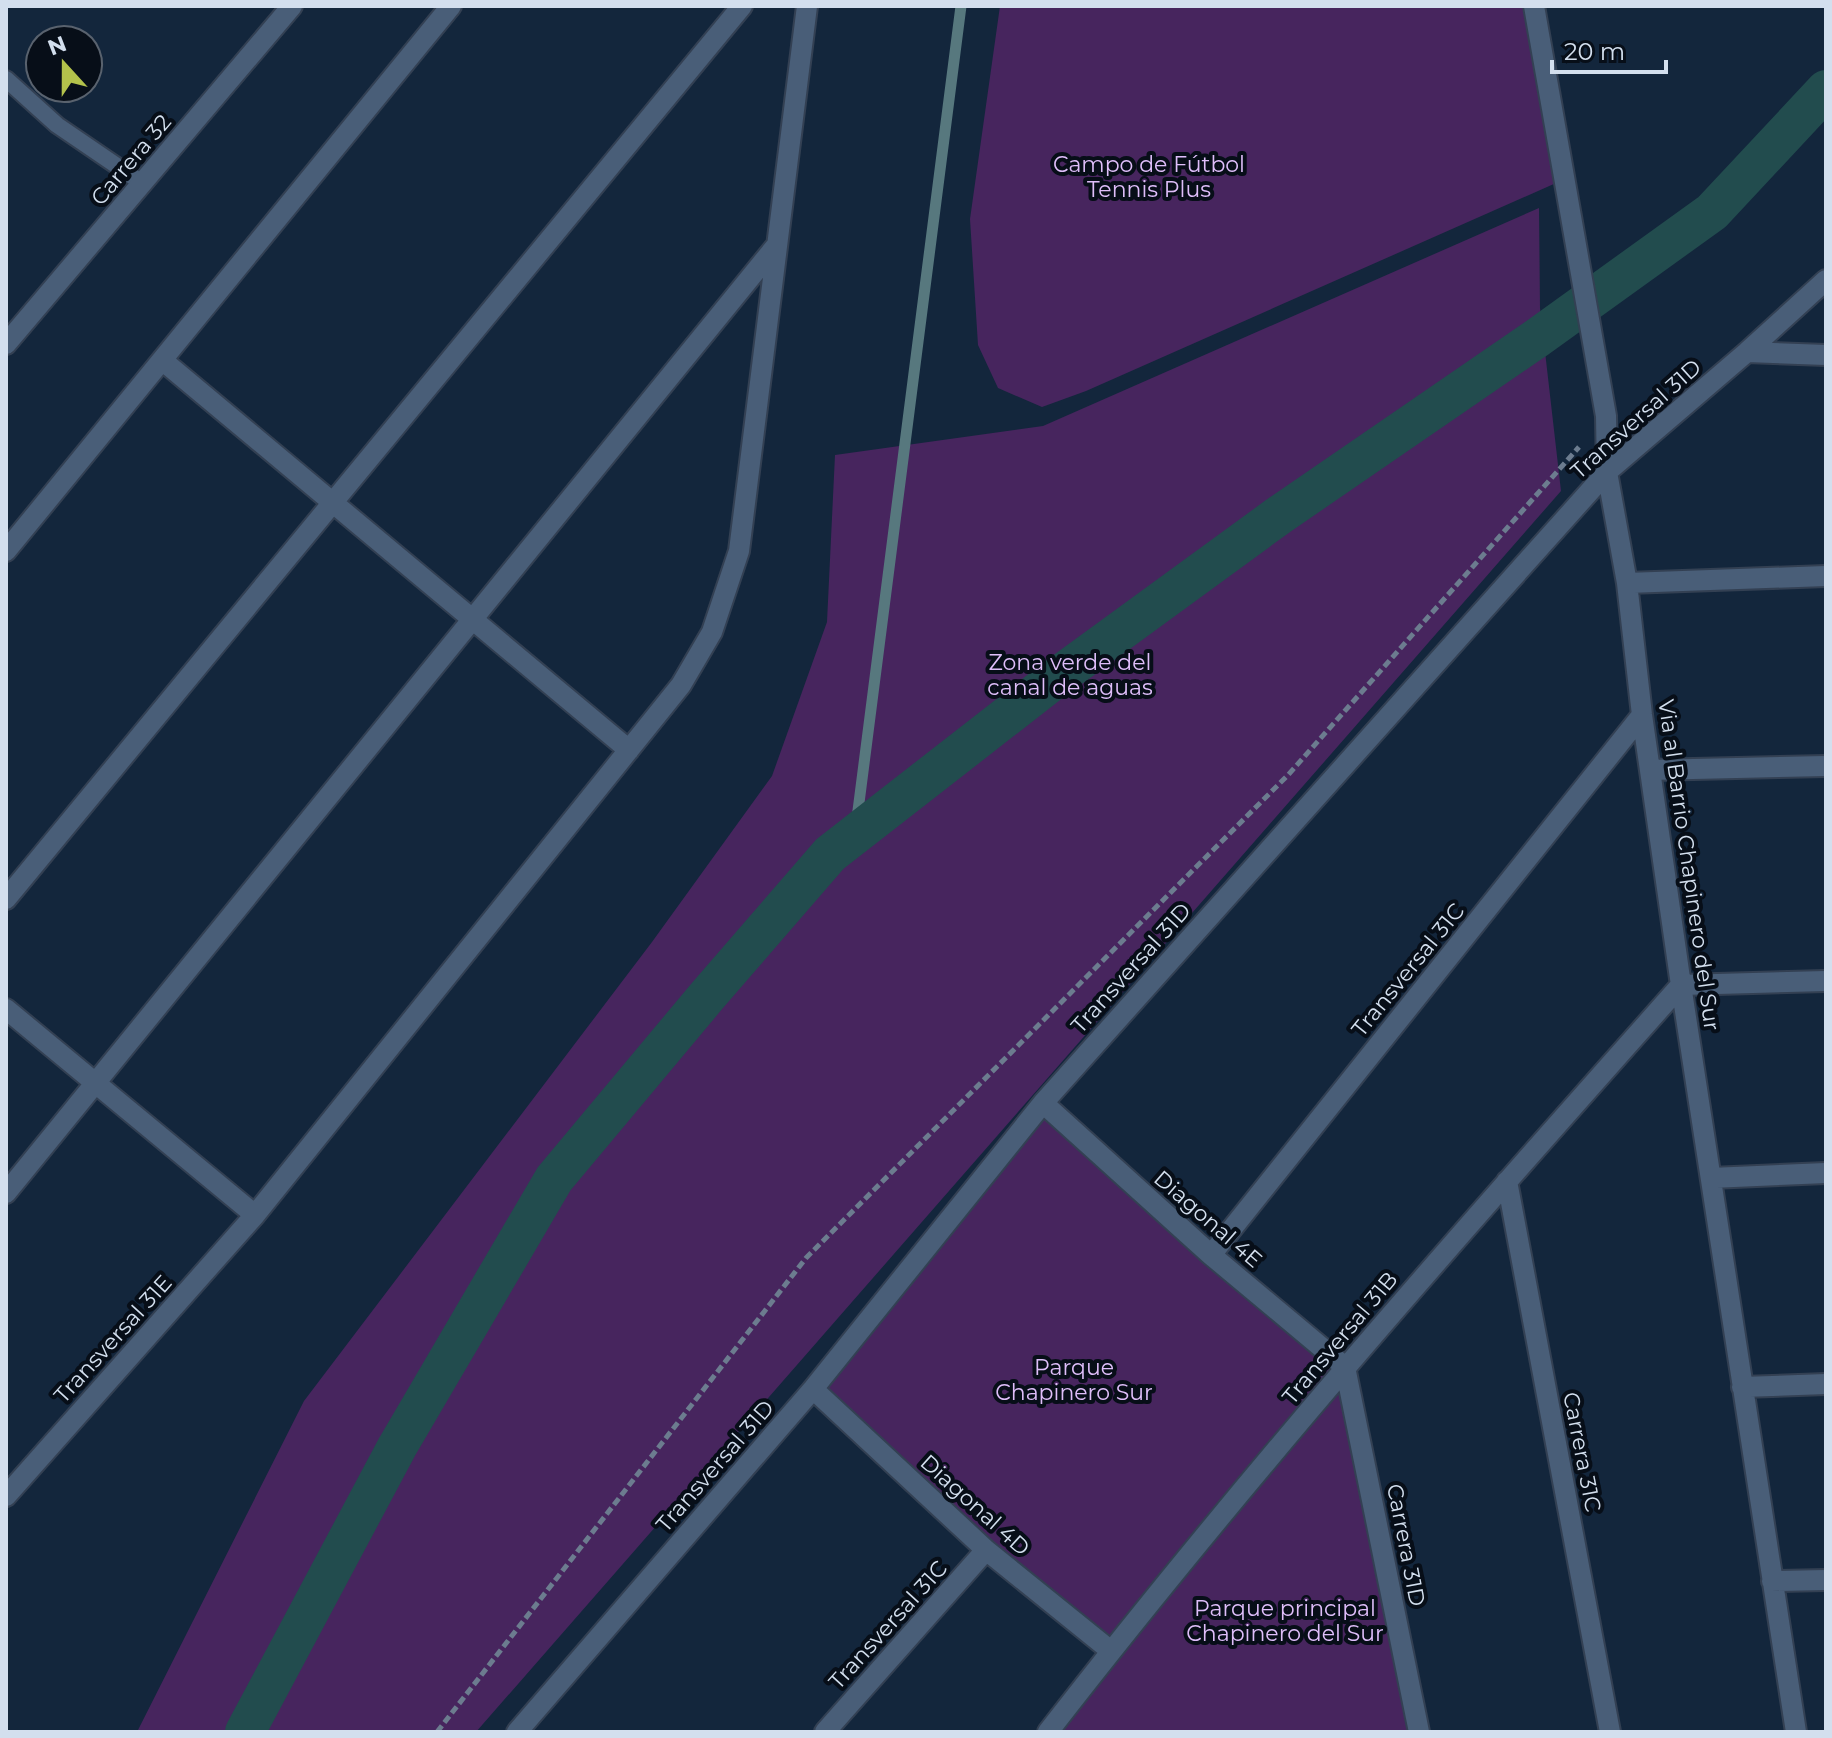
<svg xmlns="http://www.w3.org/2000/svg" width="1832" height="1738" viewBox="0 0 1832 1738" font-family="Montserrat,sans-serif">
  <rect width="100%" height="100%" fill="#13263c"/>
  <path fill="#47255e" d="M1000 6H1534L1565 179 1086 391 1042 407 998 388 978 345 970 219Z
    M1539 208 1540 308 1561 491 476 1732H137L304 1401 652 942 772 776 827 622 835 455 1043 426Z
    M1043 1103 1345 1367 1419 1732H1053L1111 1651 986 1550 822 1386Z"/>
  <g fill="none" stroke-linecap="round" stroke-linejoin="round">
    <path stroke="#57787e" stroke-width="11" d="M855 834 961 6"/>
    <path stroke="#224c4e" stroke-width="40" d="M245 1732 397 1447 554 1179 707 996 830 854 1052 681 1278 516 1537 338 1712 212 1826 90"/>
    <g stroke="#334053" stroke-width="20">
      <path id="service" d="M6 79 57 125 142 183"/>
    </g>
    <g stroke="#334053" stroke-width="24">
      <path id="minor" d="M1534 6 1606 416 1607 472 1627 583 1642 715 1681 985 1796 1732
        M1747 352 1826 355
        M162 360 629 750
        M6 551 451 6
        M1627 583 1826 576
        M1650 770 1826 766
        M6 899 742 6
        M6 1009 255 1215
        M1043 1103 1211 1255 1345 1367
        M1711 1178 1826 1173
        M1507 1181 1610 1732
        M6 1193 776 246
        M1211 1255 1642 715
        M1345 1367 1419 1732
        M1742 1387 1826 1384
        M813 1389 986 1550 1111 1651
        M6 1496 255 1215 681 685 712 632 739 551 807 6
        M1772 1581 1826 1580
        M517 1732 813 1389 1043 1103 1607 472 1747 352 1826 280
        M825 1732 986 1550
        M1048 1732C1248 1474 1464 1229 1681 985L1826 981"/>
    </g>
    <g stroke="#334053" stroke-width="24">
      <path id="tertiary" d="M6 344 292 6"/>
    </g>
    <path stroke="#6c7c8f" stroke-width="5" stroke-dasharray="8 4" stroke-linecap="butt" d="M437 1732 806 1258 1288 775 1579 447"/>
    <use href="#service" stroke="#495e78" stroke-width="16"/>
    <use href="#minor" stroke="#495e78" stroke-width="20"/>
    <use href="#tertiary" stroke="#495e78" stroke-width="20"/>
  </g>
  <g text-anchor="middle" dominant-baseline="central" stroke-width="8" stroke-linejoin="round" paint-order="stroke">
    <g font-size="22" fill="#d3dfee" stroke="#070e18">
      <text transform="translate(131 160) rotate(-50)">Carrera 32</text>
      <text transform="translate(1636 419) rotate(-42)">Transversal 31D</text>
      <text transform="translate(1689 865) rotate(82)">Via al Barrio Chapinero del Sur</text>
      <text transform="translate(1131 968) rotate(-48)">Transversal 31D</text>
      <text transform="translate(1408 970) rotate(-51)">Transversal 31C</text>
      <text transform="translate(1208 1219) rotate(41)">Diagonal 4E</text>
      <text transform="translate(1340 1338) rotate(-50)">Transversal 31B</text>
      <text transform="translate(113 1339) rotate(-48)">Transversal 31E</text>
      <text transform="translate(1582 1452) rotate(79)">Carrera 31C</text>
      <text transform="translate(715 1466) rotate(-49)">Transversal 31D</text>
      <text transform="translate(975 1505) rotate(42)">Diagonal 4D</text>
      <text transform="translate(1406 1545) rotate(79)">Carrera 31D</text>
      <text transform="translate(888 1625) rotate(-48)">Transversal 31C</text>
    </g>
    <g font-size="22" fill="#dfbefa" stroke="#070e18">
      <text x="1149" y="164">Campo de Fútbol<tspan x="1149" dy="25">Tennis Plus</tspan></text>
      <text x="1070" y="662">Zona verde del<tspan x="1070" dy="25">canal de aguas</tspan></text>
      <text x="1074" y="1367">Parque<tspan x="1074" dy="25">Chapinero Sur</tspan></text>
      <text x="1285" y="1608">Parque principal<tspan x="1285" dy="25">Chapinero del Sur</tspan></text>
    </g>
  </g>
  <rect width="1832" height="1738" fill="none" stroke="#d3dfee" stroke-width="16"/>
  <g transform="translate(64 64) rotate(339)"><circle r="38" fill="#070e18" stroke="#59626e" stroke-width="2"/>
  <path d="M0-6L14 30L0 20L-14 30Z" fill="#b3c24b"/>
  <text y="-12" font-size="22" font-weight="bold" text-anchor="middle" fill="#d3dfee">N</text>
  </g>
  <path d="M1552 60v12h114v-12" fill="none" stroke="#d3dfee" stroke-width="4"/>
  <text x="1564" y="60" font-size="24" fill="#d3dfee" stroke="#070e18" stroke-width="6" paint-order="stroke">20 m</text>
</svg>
